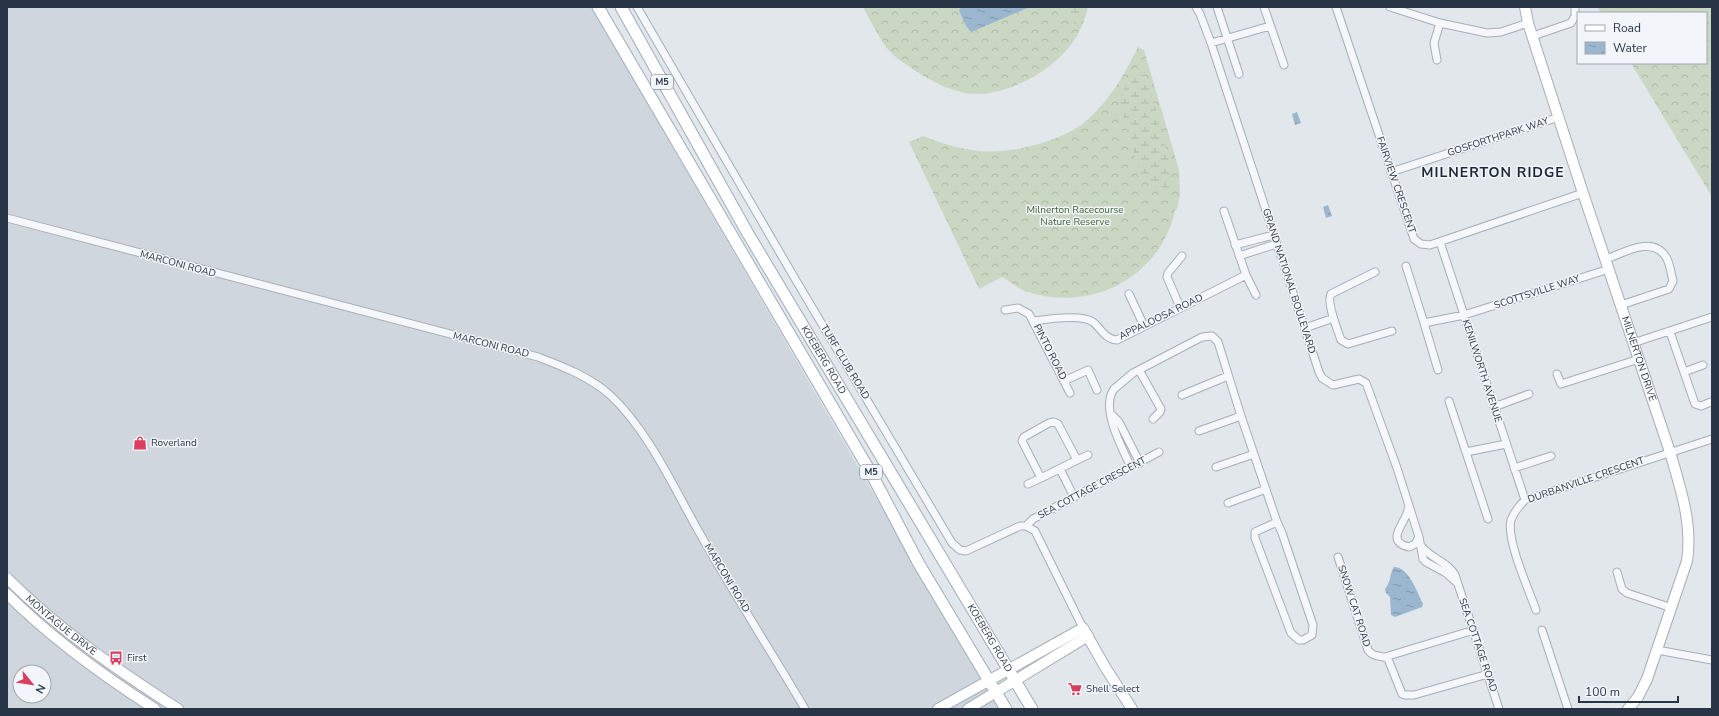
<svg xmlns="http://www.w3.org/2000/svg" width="1719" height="716" viewBox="0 0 1719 716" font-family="'Nunito Sans',sans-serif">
  <defs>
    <pattern id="forest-crowns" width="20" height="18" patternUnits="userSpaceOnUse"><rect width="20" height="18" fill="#c9d7c3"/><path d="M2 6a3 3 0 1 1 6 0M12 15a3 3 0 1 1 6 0" fill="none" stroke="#adb9a9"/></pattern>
    <pattern id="wetland-marsh" width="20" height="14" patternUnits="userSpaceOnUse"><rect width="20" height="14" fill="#c9d7c3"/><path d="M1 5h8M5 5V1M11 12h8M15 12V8" fill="none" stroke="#adb9a9"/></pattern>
    <pattern id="water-ripples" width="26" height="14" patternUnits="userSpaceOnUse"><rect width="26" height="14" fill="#9bb7cf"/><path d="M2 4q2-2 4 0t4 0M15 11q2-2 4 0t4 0" fill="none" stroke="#7e96aa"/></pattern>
  </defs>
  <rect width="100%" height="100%" fill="#e2e7ec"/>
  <path fill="#d0d6de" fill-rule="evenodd" d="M7 7H591L999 709H7ZM20 672H44V696H20Z"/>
  <path fill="url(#forest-crowns)" d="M863 7H1088C1082 34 1067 54 1044 70 1024 85 986 99 961 92 944 88 928 79 914 70 904 63 893 56 886 47 877 34 870 20 863 7Z
    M1597 7H1712V197L1631 63H1706V13H1601Z
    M1138 47 1144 50 1179 170 1180 196 1177 209 1175 210C1161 277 1090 314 1025 291 1017 288 1009 281 1002 277L979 289 909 142 923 136C940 143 960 149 978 151 1010 154 1055 143 1081 125 1107 105 1124 76 1138 47Z"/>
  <path fill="url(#wetland-marsh)" d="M1066 7H1084L1079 27 1072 21Z
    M1138 69 1147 82 1156 109 1155 113 1168 156 1171 189 1154 186 1142 178 1119 103 1126 85Z"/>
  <path fill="url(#water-ripples)" d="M961 7H1030L971 32C965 26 962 17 959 10Z
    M1297 112 1301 123 1295 125 1292 114Z
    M1328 205 1332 216 1326 218 1323 207Z
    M1394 567C1409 567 1417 592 1423 604L1422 607 1395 617 1391 615 1390 597 1386 593 1385 589C1392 580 1389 574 1394 567Z"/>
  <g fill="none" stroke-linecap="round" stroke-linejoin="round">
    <g stroke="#a6aeb7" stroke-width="9">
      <path id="street" d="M637 7 794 277 952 543 960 550 966 551 1020 526H1026L1035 531 1083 628
        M1196 7 1200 14 1211 43 1319 372 1322 378 1333 385 1359 379 1366 383 1397 468 1419 537 1423 559 1426 562 1446 573 1456 582
        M1217 7 1239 74
        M1264 7 1284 65
        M1336 7 1414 239 1421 244 1430 245 1583 193
        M1390 7 1440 23 1487 33 1501 32 1528 23
        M1533 36 1571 23 1575 16V7
        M1211 43 1270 26
        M1437 60 1434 43 1440 23
        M1391 172 1559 117
        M7 218 538 357C564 367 590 377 610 395 648 430 674 488 699 532 733 592 770 650 805 709
        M1440 242 1525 500
        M1235 245 1273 235
        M1239 256 1276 244
        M1606 259C1624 253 1652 235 1666 257 1670 263 1671 274 1673 281L1669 289 1621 305
        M1406 266 1424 323
        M1375 272 1331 294C1326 302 1338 331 1341 340L1348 344 1392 331
        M1246 275 1256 295
        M1129 294 1144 326
        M1180 307 1167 277 1168 273 1182 256
        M1005 310 1018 308 1029 314 1070 393
        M1034 321C1047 319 1082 314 1093 322 1101 328 1104 339 1117 340L1246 275 1224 211
        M1305 328 1328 320
        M1670 332 1695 404 1701 406 1711 402
        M1633 343 1712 317
        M1139 370 1161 409 1160 412 1153 419
        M1438 370 1424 323 1464 315 1609 269
        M1684 372 1703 365
        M1557 374 1561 384 1639 359
        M1064 381 1088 370 1097 390
        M1182 395 1228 376
        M1449 401 1488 519
        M1494 407 1529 394
        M1111 414 1119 422 1140 463
        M1054 422 1058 424 1077 460 1041 478 1022 441 1024 437 1049 423Z
        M1199 431 1241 416
        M1466 452 1506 444
        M1077 460 1088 455
        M1131 467C1122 448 1100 408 1114 389L1133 373 1202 337 1212 336 1218 342 1241 416 1277 522
        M1216 467 1254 454
        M1514 468 1551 456
        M1060 469 1074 497
        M1028 484 1041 478
        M1228 503 1266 489
        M1408 509C1407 522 1383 541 1409 547L1415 544 1419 537
        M1277 522 1282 533 1313 625 1312 635 1303 640H1299L1291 633 1255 538V532Z
        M1026 526 1033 519 1159 452
        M1422 547C1432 559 1448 562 1455 575L1499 709
        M1338 557 1368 650C1375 659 1381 654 1388 659L1402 694 1405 695H1414L1488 674
        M1617 572 1622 589 1627 593 1672 608
        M1536 610C1529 590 1506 540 1511 520 1514 512 1519 506 1525 500L1712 439
        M1542 630 1568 709
        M1657 650 1712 660
        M1385 657 1474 630"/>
    </g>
    <g stroke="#a6aeb7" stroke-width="12">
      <g id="secondary">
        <path id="s1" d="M1525 7 1528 23 1583 193 1670 452C1680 487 1693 524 1687 561L1647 679 1638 697 1628 709"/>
        <path id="s2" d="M7 578C59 630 116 669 178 709"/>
        <path d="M7 594C52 639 102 675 155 709"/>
        <path d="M938 709 1083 628 1105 667 1132 709"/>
        <path d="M968 709 1088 636"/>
      </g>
    </g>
    <g stroke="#a0acb9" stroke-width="13">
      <g id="primary">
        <path d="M598 7 871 473 919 564 1006 709"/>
        <path id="s3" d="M621 7 747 232 1032 709"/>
      </g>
    </g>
    <use href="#street" stroke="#f6f7fa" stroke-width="7"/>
    <use href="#secondary" stroke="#fff" stroke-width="10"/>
    <use href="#primary" stroke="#fff" stroke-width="11"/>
  </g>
  <defs>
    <g id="shop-bare" transform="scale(1.08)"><path d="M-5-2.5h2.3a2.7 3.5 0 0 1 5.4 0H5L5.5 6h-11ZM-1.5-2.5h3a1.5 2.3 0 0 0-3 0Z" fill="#da3e5e" stroke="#f2f5f9" stroke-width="2.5" paint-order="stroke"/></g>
    <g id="bus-bare" transform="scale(1.08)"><path d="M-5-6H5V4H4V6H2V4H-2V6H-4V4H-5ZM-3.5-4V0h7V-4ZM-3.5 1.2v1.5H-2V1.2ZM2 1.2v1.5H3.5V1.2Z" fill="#da3e5e" stroke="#f2f5f9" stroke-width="2.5" paint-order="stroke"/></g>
    <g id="supermarket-bare" transform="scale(1.08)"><path d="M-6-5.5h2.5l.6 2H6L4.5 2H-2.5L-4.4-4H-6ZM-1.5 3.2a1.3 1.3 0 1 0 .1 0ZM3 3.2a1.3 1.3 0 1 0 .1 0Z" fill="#da3e5e" stroke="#f2f5f9" stroke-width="2.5" paint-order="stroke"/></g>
  </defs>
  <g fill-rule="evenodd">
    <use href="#shop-bare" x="140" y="443"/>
    <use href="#bus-bare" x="116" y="658"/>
    <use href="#supermarket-bare" x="1075" y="689"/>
  </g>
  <g text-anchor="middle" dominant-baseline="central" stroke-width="3" stroke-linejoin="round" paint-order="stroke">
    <g fill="#f2f5f9" stroke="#656f7c" stroke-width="1">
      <rect x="651" y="75" width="22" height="14" rx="3"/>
      <rect x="860" y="465" width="22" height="14" rx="3"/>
    </g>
    <g font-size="9" font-weight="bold" fill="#283546">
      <text x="662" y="82">M5</text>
      <text x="871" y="472">M5</text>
    </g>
    <g font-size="10" fill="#283546" stroke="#f2f5f9">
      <text transform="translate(1498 137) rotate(-18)">GOSFORTHPARK WAY</text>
      <text transform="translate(1396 185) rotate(71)">FAIRVIEW CRESCENT</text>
      <text transform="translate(178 264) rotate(15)">MARCONI ROAD</text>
      <text transform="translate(1289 281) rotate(72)">GRAND NATIONAL BOULEVARD</text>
      <text transform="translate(1537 292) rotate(-18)">SCOTTSVILLE WAY</text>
      <text transform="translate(1161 317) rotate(-26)">APPALOOSA ROAD</text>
      <text transform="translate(491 345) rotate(14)">MARCONI ROAD</text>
      <text transform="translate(1050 352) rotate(63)">PINTO ROAD</text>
      <text stroke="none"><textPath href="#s1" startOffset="370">MILNERTON DRIVE</textPath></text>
      <text stroke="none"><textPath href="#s3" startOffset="407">KOEBERG ROAD</textPath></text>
      <text transform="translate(845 362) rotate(59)">TURF CLUB ROAD</text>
      <text transform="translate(1482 371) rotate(72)">KENILWORTH AVENUE</text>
      <text transform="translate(1586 480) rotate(-19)">DURBANVILLE CRESCENT</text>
      <text transform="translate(1092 488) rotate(-28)">SEA COTTAGE CRESCENT</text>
      <text transform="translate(727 578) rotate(59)">MARCONI ROAD</text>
      <text transform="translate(1354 606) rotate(72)">SNOW CAT ROAD</text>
      <text stroke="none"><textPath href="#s2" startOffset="72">MONTAGUE DRIVE</textPath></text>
      <text stroke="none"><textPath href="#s3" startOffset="731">KOEBERG ROAD</textPath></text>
      <text transform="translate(1478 645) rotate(71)">SEA COTTAGE ROAD</text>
    </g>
    <g font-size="10" fill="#406334" stroke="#f2f5f9">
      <text x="1075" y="210">Milnerton Racecourse<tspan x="1075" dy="12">Nature Reserve</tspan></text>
    </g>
    <g font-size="10" fill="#283546" stroke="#f2f5f9" text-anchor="start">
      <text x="151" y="443">Roverland</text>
      <text x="127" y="658">First</text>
      <text x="1086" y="689">Shell Select</text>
    </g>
    <g font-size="14" font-weight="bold" letter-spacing="1" fill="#1b2637" stroke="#f2f5f9">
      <text x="1493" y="172">MILNERTON RIDGE</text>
    </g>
  </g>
  <rect width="1719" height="716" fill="none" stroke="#283546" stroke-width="16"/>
  <rect x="1577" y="12" width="130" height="52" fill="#f2f5f9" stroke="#a1a8b1"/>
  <rect x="1585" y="25" width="20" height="6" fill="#ffffff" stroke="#a1a8b1"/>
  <text x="1613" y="32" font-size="12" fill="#283546">Road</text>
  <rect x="1585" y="42" width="20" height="12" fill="url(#water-ripples)" stroke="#a1a8b1"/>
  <text x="1613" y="52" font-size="12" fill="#283546">Water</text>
  <g transform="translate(32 684) rotate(120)"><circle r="19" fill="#f2f5f9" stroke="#a1a8b1"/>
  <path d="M0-3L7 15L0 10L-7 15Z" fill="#da3e5e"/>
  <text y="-6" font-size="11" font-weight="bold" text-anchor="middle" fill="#283546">N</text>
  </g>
  <path d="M1579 696v6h99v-6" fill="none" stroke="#283546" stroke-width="2"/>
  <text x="1585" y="696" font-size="12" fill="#283546" stroke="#f2f5f9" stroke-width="3" paint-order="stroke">100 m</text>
</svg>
